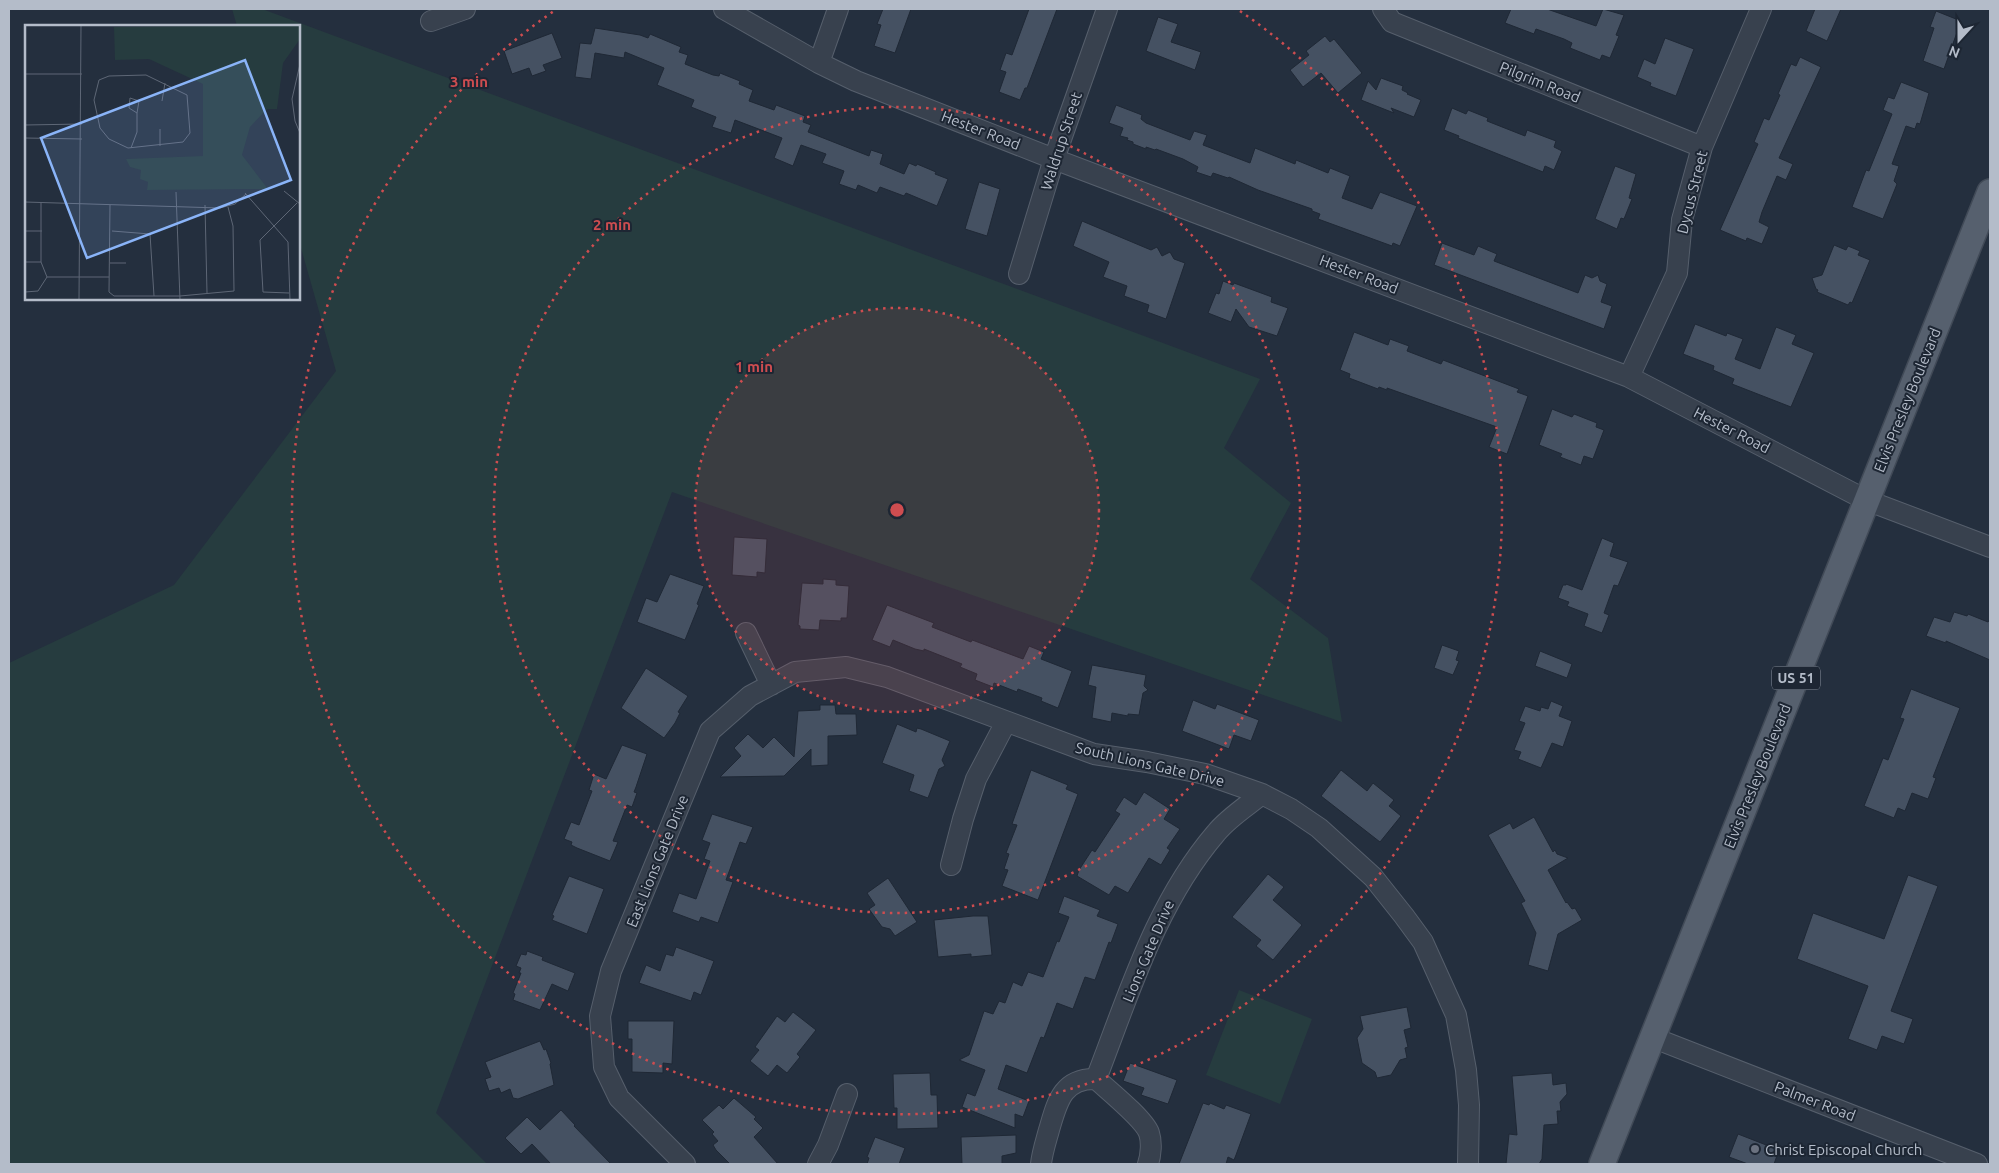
<svg xmlns="http://www.w3.org/2000/svg" width="1999" height="1173" viewBox="0 0 1999 1173" font-family="Ubuntu,sans-serif">
  <rect width="100%" height="100%" fill="#242f3e"/>
  <path fill="#263c3f" d="M232 9H262L1260 379 1224 448 1291 503 1250 579 1328 638 1342 722 672 492 436 1113 487 1164H9V663L174 585 336 371 299 241V26H237Z
    M1239 990 1312 1019 1280 1104 1206 1075Z"/>
  <path fill="#455162" stroke="#1f2835" d="M883 9H911L895 53 874 46 881 25 877 24Z
    M1029 9H1057L1027 88H1025L1020 100 999 92 1006 72 1000 70 1006 53 1012 55Z
    M1511 9H1547L1596 26 1603 9 1624 15 1616 35 1619 36 1610 58 1602 55 1600 60 1570 48 1572 43 1564 39 1536 29 1534 34 1505 23Z
    M1815 9H1841L1827 41 1806 31Z
    M1936 11 1961 21 1944 69 1923 61 1934 28 1930 27Z
    M1158 17 1178 24 1171 42 1201 52 1195 70 1146 51Z
    M595 28 640 35 648 38 650 34 681 47 679 52 688 55 685 64 713 75 719 76 720 73 740 81 739 84 753 90 749 101 774 110 776 105 805 116 803 122 811 125 808 132 869 156 871 150 883 154 880 164 904 174 909 163 916 166 917 164 936 172 935 174 948 179 937 206 906 193 904 196 880 187 877 193 858 185 856 190 839 184 844 171 822 163 826 154 801 145 793 166 774 158 782 138 735 120 731 133 712 127 716 117 691 107 694 100 657 85 664 68 625 52 624 58 595 53 591 79 575 77 580 43 591 44Z
    M552 33 562 58 543 65 546 71 532 76 529 68 512 74 504 51Z
    M1325 36 1330 42 1334 39 1362 73 1338 93 1321 73 1303 87 1290 70 1309 55 1306 51Z
    M1665 38 1694 49 1676 96 1650 86 1651 83 1637 77 1644 59 1655 64Z
    M1800 57 1821 67 1779 158 1793 164 1786 180 1777 176 1762 212 1759 222 1769 227 1762 244 1747 238 1746 241 1720 230 1758 144 1754 142 1764 118 1769 120 1780 95 1778 94 1791 64 1796 66Z
    M1381 78 1403 86 1402 90 1408 93 1407 94 1421 100 1414 117 1391 108 1394 113 1361 100 1368 81 1376 90Z
    M1901 82 1929 93 1920 124 1917 123 1915 129 1906 126 1892 164 1899 166 1894 181 1897 184 1883 219 1852 207 1866 170 1869 171 1892 114 1883 110 1888 97 1894 99Z
    M1116 105 1142 115 1141 119 1146 123 1190 140 1194 131 1207 135 1203 145 1250 163 1255 148 1295 164 1296 160 1328 173 1330 168 1350 176 1342 198 1372 209 1380 192 1417 206 1400 246 1393 243 1392 246 1318 219 1320 214 1312 211V209L1258 190 1229 177 1228 178 1213 173 1211 177 1196 172 1198 167 1183 159 1156 149 1155 150 1146 147V149L1133 144V142L1127 140 1128 138 1120 136 1123 128 1109 123Z
    M1452 108 1466 114 1468 110 1488 118 1487 121 1525 136 1527 130 1556 141 1554 147 1562 151 1554 170 1545 166 1543 172 1458 138 1459 136 1444 130Z
    M1615 166 1636 174 1629 198 1632 199 1624 219 1621 218 1617 229 1595 219Z
    M979 182 1000 189 987 236 965 229Z
    M1082 221 1151 250 1157 247 1162 256 1170 252 1174 259 1185 263 1166 319 1147 312 1149 305 1124 296 1127 286 1103 277 1109 262 1073 246Z
    M1442 243 1474 255 1478 246 1497 254 1494 261 1578 293 1585 275 1592 278 1598 275 1600 281 1607 284 1601 302 1612 306 1604 329 1434 265Z
    M1834 245 1846 250 1848 246 1860 251 1858 255 1870 260 1852 303 1850 302 1848 305 1817 292 1818 290 1816 289 1812 278 1822 275Z
    M1223 281 1233 285 1234 283 1272 297 1271 302 1288 308 1277 336 1249 327 1236 309 1231 322 1208 313 1216 293 1219 294Z
    M1695 324 1726 336 1727 333 1743 339 1735 359 1760 369 1776 327 1796 335 1792 344 1814 353 1791 407 1732 384 1734 379 1713 370 1714 366 1683 354Z
    M1354 332 1388 345 1390 339 1409 346 1407 351 1441 364 1443 360 1519 389 1517 392 1528 396 1507 454 1489 447 1497 427 1387 388V390L1379 387 1378 389 1349 378 1350 374 1340 370Z
    M1552 409 1572 417 1574 414 1597 423 1596 427 1604 430 1593 459 1584 456 1581 465 1560 457 1562 454 1539 445Z
    M734 537 767 539 765 573 757 572V577L732 575Z
    M1602 538 1614 543 1610 556 1628 562 1618 586 1614 585 1604 613 1609 615 1602 633 1584 626 1588 614 1567 606 1569 602 1558 598 1563 585H1566V584L1582 590Z
    M670 574 704 586 697 604 699 605 685 640 637 622 646 598 657 602Z
    M823 579 836 580V585L849 586 847 618H841V621L820 620 819 630 800 629V626L798 625 802 583 823 584Z
    M887 605 934 623 932 627 971 642 972 640 975 641 1023 659 1029 646 1044 652 1041 659 1072 671 1058 708 1041 701 1042 698 1018 689 1017 692 994 683 993 687 975 680 977 674 960 667 962 664 924 649V651L915 649 893 640 890 647 872 640Z
    M1954 612 1967 616 1968 614 1988 622 1990 619V660L1946 641V643L1926 636 1934 617 1950 622Z
    M1442 645 1459 651 1456 660 1459 661 1453 675 1434 668Z
    M1540 651 1572 664 1567 678 1535 666Z
    M1092 665 1146 675 1144 686 1148 690 1143 693 1139 715 1128 714V716L1112 713 1111 722 1092 718 1096 687 1088 685Z
    M646 668 688 696 678 712 680 713 675 723 664 738 621 708Z
    M1911 689 1960 708 1933 777 1936 778 1928 799 1912 793 1905 811 1898 808 1894 818 1864 806 1883 758 1888 760 1904 719 1900 718Z
    M1193 700 1215 709 1217 704 1259 720 1251 741 1234 735 1229 749 1182 731Z
    M1551 701 1563 706 1559 716 1572 721 1563 747 1552 743 1541 768 1518 759 1521 752 1514 750 1525 723 1519 721 1525 706 1540 711 1541 707 1548 709Z
    M820 705H835L836 714H856L857 735 828 736V765L811 766V749L784 776 720 777 741 756 734 748 748 734 763 748 774 737 794 757 798 711 820 710Z
    M897 724 916 732 917 728 921 729 950 741 942 760 945 766 939 769 928 798 909 791 914 775 882 763Z
    M622 745 647 754 636 787 634 792 637 793 632 807 627 805 613 841 618 842 610 861 577 848 571 845 572 842 564 839 571 822 579 825 592 791 589 790 594 774 606 779Z
    M1031 770 1068 785 1066 789 1078 794 1038 900 1002 886 1008 870 1004 869 1009 854 1006 853 1017 825 1012 824Z
    M1341 770 1367 791 1373 783 1394 800 1389 806 1401 816 1380 842 1321 796Z
    M1144 792 1170 809 1164 819 1180 829 1167 848 1170 850 1161 865 1149 858 1128 893 1115 886 1109 895 1077 876 1079 870 1092 850 1095 852 1120 814 1115 811 1124 797 1136 805Z
    M712 814 753 827 746 844 740 842 726 880 733 882 718 923 701 917 699 922 672 912 679 893 696 899 710 861 704 859 710 843 702 840Z
    M1534 817 1553 852 1555 850 1557 854 1568 858 1548 870 1566 903 1567 902 1572 909 1575 908 1582 920 1558 934 1548 971 1528 965 1536 933 1521 903 1525 901 1488 835 1510 823 1513 829Z
    M1268 874 1284 887 1273 900 1302 925 1273 960 1256 946 1261 940 1232 917Z
    M1908 875 1938 886 1891 1011 1913 1019 1904 1044 1882 1036 1877 1050 1848 1039 1868 986 1797 959 1813 913 1884 939Z
    M569 876 604 889 587 934 552 920 554 916 552 915Z
    M888 878 917 922 895 936 890 929 882 927 869 909 875 905 867 893Z
    M1064 896 1100 910 1097 916 1118 924 1111 943 1109 942 1095 980 1085 977 1073 1009 1057 1003 1044 1038 1041 1037 1027 1073 1006 1065 998 1089 1029 1101 1023 1117 1015 1114V1128L962 1107 967 1093 975 1096 985 1070 959 1060 969 1055 984 1011 993 1014 999 1001 1005 1003 1013 982 1022 986 1028 972 1043 977 1057 941 1059 942 1069 917 1058 913Z
    M973 916H988L992 955 971 957V954L938 957 934 920Z
    M676 947 714 961 701 995 694 992 691 1001 639 983 646 965 660 971 666 954 673 956Z
    M527 951 543 957 542 960 575 973 568 991 552 984 540 1010 513 1000 515 994 513 993 521 973H519L521 968 516 966 521 954 526 955Z
    M1407 1007 1411 1028 1404 1030 1408 1047 1405 1048 1407 1058 1400 1060 1391 1075 1377 1078 1375 1072 1362 1063 1357 1038 1363 1029 1360 1016Z
    M793 1012 816 1030 797 1054 800 1057 787 1073 777 1065 768 1076 750 1061 759 1050 755 1047 777 1016 785 1022Z
    M628 1021H674L672 1064 663 1063V1073L632 1072V1039H628Z
    M540 1041 544 1050 546 1049 551 1063 550 1064 554 1085 518 1099 513 1098 510 1089 501 1093 499 1088 489 1091 485 1079 491 1077 485 1062Z
    M1130 1063 1177 1080 1168 1104 1141 1095 1144 1088 1123 1081Z
    M930 1073 931 1095H937L938 1128 897 1129V1108H894L893 1074Z
    M1552 1073 1553 1085 1566 1083 1567 1094 1560 1102 1561 1111H1557L1558 1124 1544 1125 1542 1159 1539 1164H1506L1509 1134 1517 1135 1512 1076Z
    M734 1098 756 1117 754 1119 763 1128 754 1137 778 1164H730L716 1150 713 1145 718 1141 712 1134 714 1132 702 1120 719 1105 723 1109Z
    M1203 1103 1209 1105 1210 1103 1224 1109 1226 1105 1251 1114 1236 1155 1234 1160 1228 1157 1226 1164H1179Z
    M561 1110 575 1125 574 1126 611 1164H551L532 1144 521 1154 505 1138 527 1117 540 1130Z
    M1738 1134 1779 1150 1774 1164H1748L1729 1157Z
    M1016 1135V1153L1002 1156V1164H962L961 1137Z
    M875 1137 905 1148 899 1164H867L869 1158 867 1157Z"/>
  <g fill="none" stroke-linecap="round" stroke-linejoin="round">
    <g stroke="#565f6c" stroke-width="22">
      <path id="minor" d="M724 9 819 63 856 81 1054 159 1629 377 1866 500 1990 547
        M1383 9 1392 22 1702 147
        M431 21 465 9
        M819 63 838 9
        M1019 274 1054 159 1107 9
        M1629 377 1677 273 1682 220 1702 147 1761 9
        M746 633 771 685
        M951 865 963 819 976 779 1006 722
        M1654 1038 1977 1164
        M1096 1079C1129 994 1156 903 1216 833 1228 818 1247 806 1262 794
        M685 1164 619 1098 604 1067 600 1016 611 971 710 731 750 696 795 672 846 667 887 677 1094 754 1147 762 1205 774 1262 794 1291 809 1319 828 1373 877 1404 916 1423 942 1456 1015 1466 1070 1469 1105 1468 1164
        M818 1164 828 1145 847 1094
        M1041 1164C1042 1153 1046 1141 1049 1130 1057 1103 1062 1078 1096 1079 1108 1090 1144 1119 1149 1133 1152 1142 1151 1155 1148 1164"/>
    </g>
    <g stroke="#414a57" stroke-width="28">
      <path id="major" d="M1602 1164 1990 192"/>
    </g>
    <use href="#minor" stroke="#38414e" stroke-width="20"/>
    <use href="#major" stroke="#56606e" stroke-width="25"/>
  </g>
  <circle cx="897" cy="510" r="202" fill="#ce4d50" fill-opacity=".12"/>
  <g fill="none" stroke="#ce4d50" stroke-width="2.5" stroke-dasharray="2.5 5">
    <circle cx="897" cy="510" r="202"/>
    <circle cx="897" cy="510" r="403"/>
    <path d="M1240 11A605 605 0 1 1 554 11"/>
  </g>
  <circle fill="#6b7280" stroke="#1d2633" stroke-width="2" cx="1755" cy="1149" r="5"/>
  <g text-anchor="middle" dominant-baseline="central" stroke-width="4" stroke-linejoin="round" paint-order="stroke">
    <rect fill="#1d2633" stroke="#878f9c" stroke-width="1" x="1772" y="666.5" width="48" height="23" rx="4"/>
    <g font-size="14" font-weight="bold" fill="#b4bcc9">
      <text x="1796" y="678">US 51</text>
    </g>
    <g font-size="15" fill="#b4bcc9" stroke="#1d2633">
      <text transform="translate(1540 82) rotate(22)">Pilgrim Road</text>
      <text transform="translate(981 130) rotate(21)">Hester Road</text>
      <text transform="translate(1061 141) rotate(-72)">Waldrup Street</text>
      <text transform="translate(1692 192) rotate(-76)">Dycus Street</text>
      <text transform="translate(1359 274) rotate(21)">Hester Road</text>
      <text transform="translate(1907 400) rotate(-68)">Elvis Presley Boulevard</text>
      <text transform="translate(1732 430) rotate(27)">Hester Road</text>
      <text transform="translate(1150 764) rotate(13)">South Lions Gate Drive</text>
      <text transform="translate(1757 776) rotate(-68)">Elvis Presley Boulevard</text>
      <text transform="translate(657 861) rotate(-68)">East Lions Gate Drive</text>
      <text transform="translate(1148 951) rotate(-67)">Lions Gate Drive</text>
      <text transform="translate(1815 1101) rotate(21)">Palmer Road</text>
    </g>
    <g font-size="15" fill="#b4bcc9" stroke="#1d2633" text-anchor="start">
      <text x="1765" y="1149">Christ Episcopal Church</text>
    </g>
  </g>
  <g transform="translate(25 25)">
    <rect width="275" height="275" fill="#242f3e"/>
    <path d="M275 0V14L258 38 252 84H242L225 102 217 130 243 164 122 165 123 157 115 154 116 145 105 142 101 134 178 131V59L124 34 90 35 89 2Z" fill="#263c3f"/>
    <path fill="none" stroke="#5e6776" stroke-width="1" d="M275 39 267 74 270 96 275 108M0 49H57M121 50 162 70 165 108 158 117 103 123 84 114 75 103 69 75 74 55 84 51ZM137 76 140 58M0 100 57 99M0 113 57 114M135 121V104M106 123 112 107V88L104 83 105 73 114 76 112 88M259 166 275 179M151 167 155 275M220 168 263 217 265 275M0 177 195 183 210 179 221 169M85 180 84 267 89 271H155L209 266 208 201 203 182M180 180 182 268M0 206H17M87 206 125 209 129 271M0 237H16L22 252M16 237V177M85 238H101M22 252H84M0 267 13 266 22 252M264 268 238 267 235 215 272 178M54 275 56 0"/>
    <path fill="#8ab4f8" fill-opacity="0.15" stroke="#8ab4f8" stroke-width="2.5" d="M220 35 266 155 62 233 16 113Z"/>
    <rect width="275" height="275" fill="none" stroke="#b4bcc9" stroke-width="2.5"/>
  </g>
  <circle cx="897" cy="510" r="8" fill="#ce4d50" stroke="#1d2633" stroke-width="2.5"/>
  <g font-size="15" text-anchor="middle" font-weight="bold" fill="#ce4d50" stroke="#1d2633" stroke-width="4" stroke-linejoin="round" paint-order="stroke">
    <text x="469" y="87">3 min</text>
    <text x="612" y="230">2 min</text>
    <text x="754" y="372">1 min</text>
  </g>
  <rect width="1999" height="1173" fill="none" stroke="#b4bcc9" stroke-width="20"/>
  <g transform="translate(1959 40) rotate(201)" stroke="#1d2633" stroke-width="4" paint-order="stroke">
  <path d="M0-4L9 19L0 12L-9 19Z" fill="#b4bcc9"/>
  <text y="-8" font-size="14" font-weight="bold" text-anchor="middle" fill="#b4bcc9">N</text>
  </g>
</svg>
